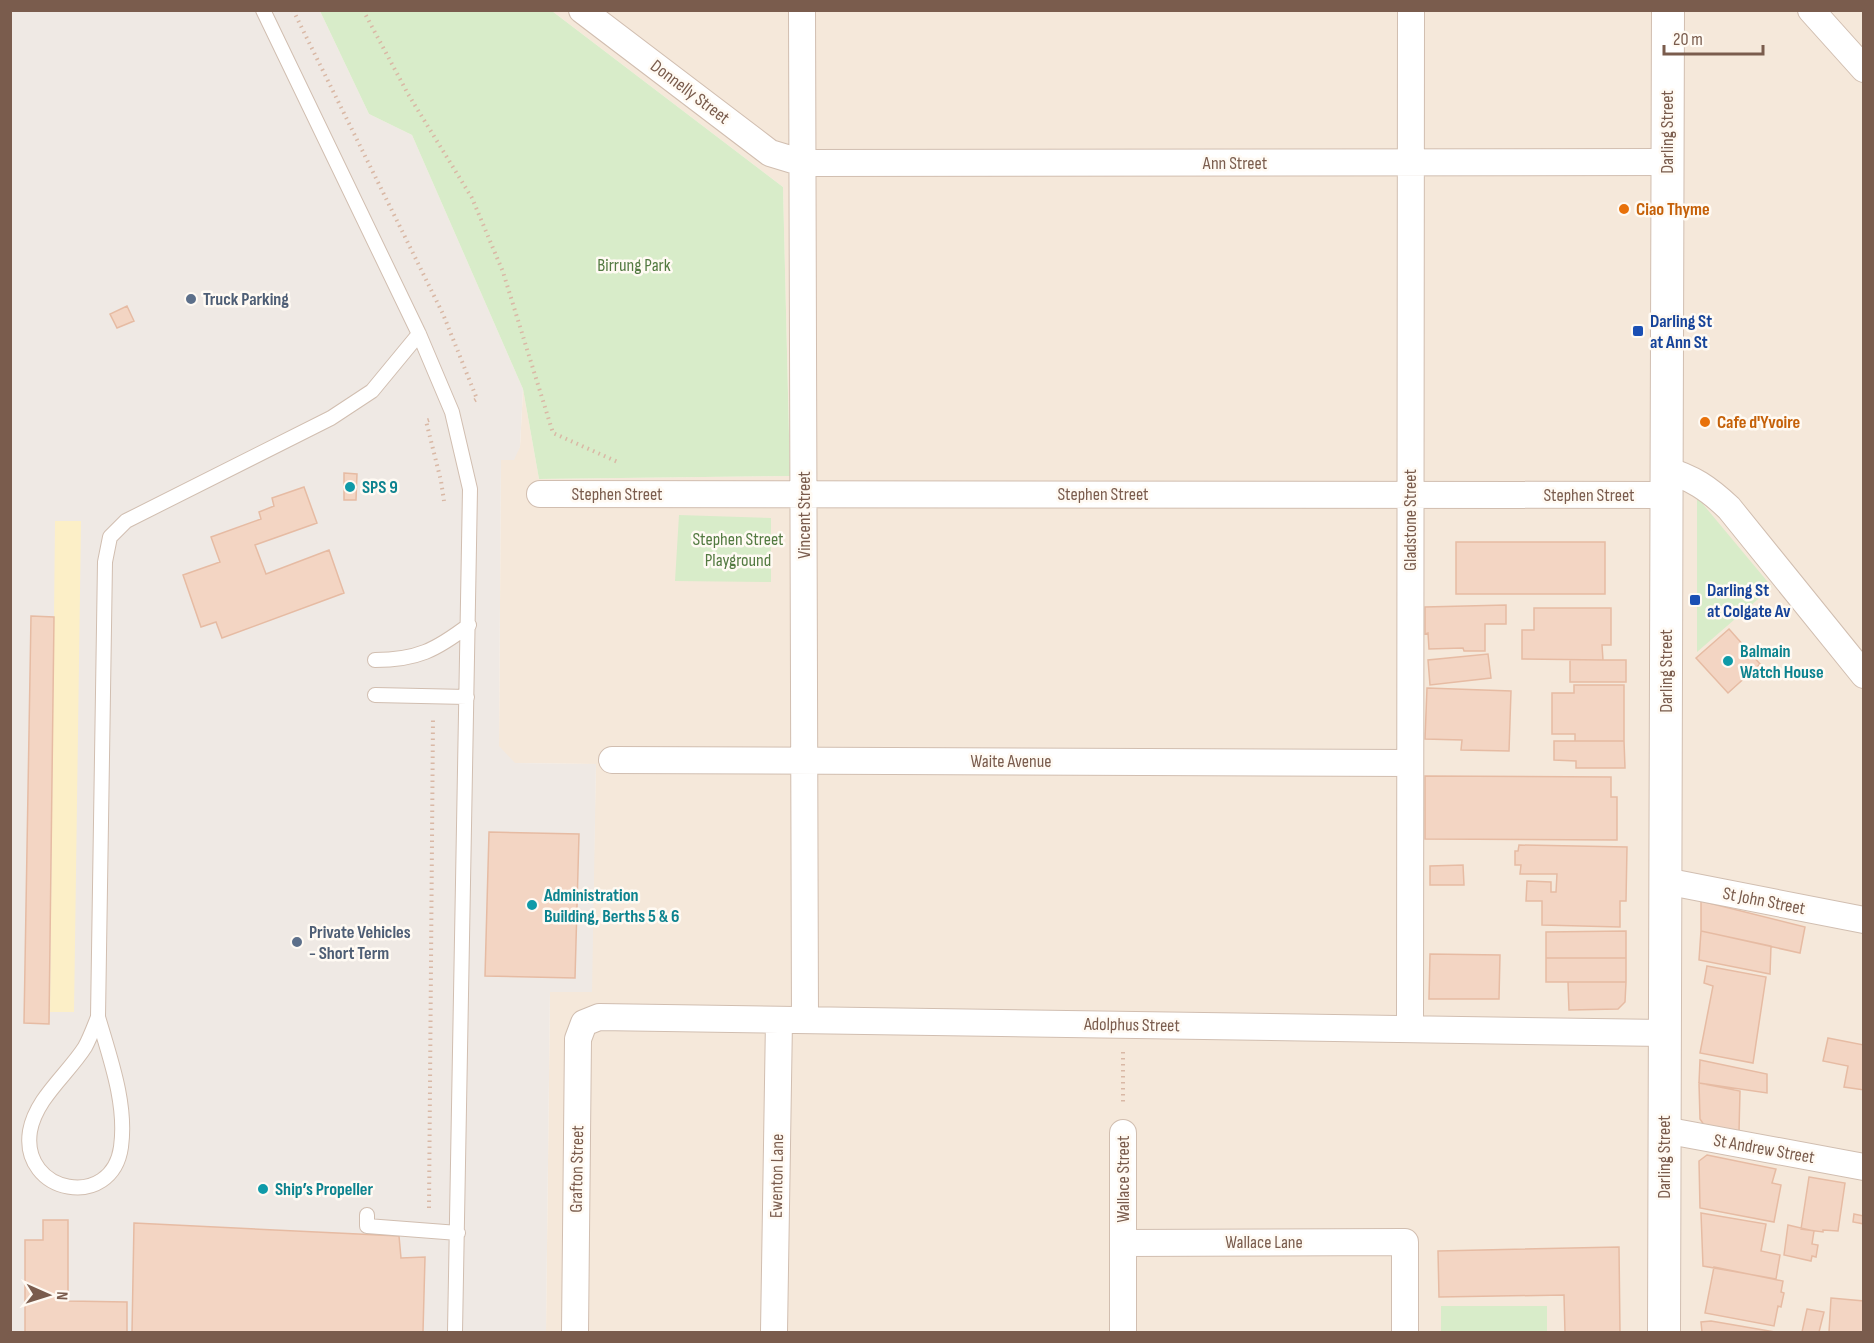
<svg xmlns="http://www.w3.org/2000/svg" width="1874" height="1343" viewBox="0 0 1874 1343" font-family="'Sofia Sans Condensed',sans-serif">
  <rect width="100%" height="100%" fill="#fdf6ec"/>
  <path fill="#f5e8da" d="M552 11H1863V1332H546L550 991 591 992 596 764 514 763 499 747 501 460 520 447 523 389 539 479 790 476 783 187Z"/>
  <path fill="#efe9e4" d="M10 11H320L369 114 412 135 523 389 520 447 514 460H501L499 746 515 763 596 764 592 992H550L546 1332H11Z"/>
  <path fill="#d8ecc9" d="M320 11H552L783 187 790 476 539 479 523 389 412 135 369 114Z
    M1697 497 1772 587 1697 652Z
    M679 515 771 518V582L675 581Z
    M1441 1306H1547V1332H1441Z"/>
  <path fill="#fcefc7" d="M55 521H81L74 1012H50Z"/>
  <path fill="#f3d5c3" stroke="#e6bba3" stroke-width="1.5" d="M127 306 134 321 117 328 110 314Z
    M344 473 357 474 356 500H344Z
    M304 487 317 523 255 545 266 574 329 550 344 593 222 638 216 622 201 627 183 575 220 562 211 537 261 519 259 512 274 506 272 498Z
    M1456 542H1605V594H1456Z
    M1506 605V624H1485V651H1464L1463 648 1429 649 1428 633 1425 634V607Z
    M1534 608H1611V645H1602L1603 660 1522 659V630H1534Z
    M31 616 54 617 49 1024 24 1023Z
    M1729 629 1760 664 1728 693 1696 658Z
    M1488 654 1491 678 1430 685 1428 660Z
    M1570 660H1626V682H1570Z
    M1574 685H1624V741H1575V734H1552V693H1574Z
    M1427 688 1511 691 1509 751 1461 750 1462 740 1425 739Z
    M1554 741H1624L1625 768H1576V761L1554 760Z
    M1425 776 1611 777V797H1617V840L1425 839Z
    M489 832 579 834 575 978 485 976Z
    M1519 845 1627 847 1626 901H1620V927L1542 925V901H1526L1527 881 1551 882V892H1556L1557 874H1520L1521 865H1515V851H1518Z
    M1463 865 1464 885H1430V866Z
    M1701 901 1805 927 1800 953 1701 931Z
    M1626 931V958H1546V932Z
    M1701 931 1771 946 1770 974 1699 960Z
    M1430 954 1500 955 1499 999H1429Z
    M1546 958H1626V982H1546Z
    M1707 966 1766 977 1753 1063 1700 1053 1713 986 1704 983Z
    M1568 982H1626L1625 1002 1618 1009 1569 1010Z
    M1828 1038 1864 1045V1090L1844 1087 1848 1066 1823 1061Z
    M1700 1060 1767 1074V1093L1699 1083Z
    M1699 1083 1740 1091 1739 1132 1704 1125 1700 1119Z
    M1707 1155 1776 1169 1772 1183 1781 1185 1774 1222 1700 1208 1699 1161Z
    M1809 1177 1845 1183 1838 1231 1823 1230V1232L1801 1229Z
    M1701 1213 1766 1224 1761 1251 1780 1255 1776 1279 1703 1266Z
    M1854 1214 1864 1216V1224L1853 1222Z
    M43 1220H68V1301L127 1302V1332H25V1240H43Z
    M134 1223 399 1236 401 1258 425 1257 423 1332H132Z
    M1788 1225 1814 1231 1812 1244 1818 1245 1816 1257 1812 1256 1811 1261 1784 1255Z
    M1619 1247 1620 1332H1565L1564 1295 1439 1297 1438 1251Z
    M1714 1267 1783 1281 1781 1292 1784 1293 1781 1307 1778 1306 1774 1326 1705 1313Z
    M1831 1298 1864 1301 1863 1332H1829Z
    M1807 1309 1824 1312 1819 1332H1802Z
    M1711 1321 1775 1332H1702L1701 1322Z"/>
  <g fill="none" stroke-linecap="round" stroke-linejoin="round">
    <g stroke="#d1beb0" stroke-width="16">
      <path id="service" d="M263 10 419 334 452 412 470 489 455 1332
        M375 660C417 660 436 650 469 625
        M375 695 467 697
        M98 1017C94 1027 90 1038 85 1047 68 1074 36 1098 30 1131 20 1194 112 1211 121 1147 127 1104 110 1058 98 1017L105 562 110 537 126 521 331 418 372 391 419 334
        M367 1215V1226L458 1233"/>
    </g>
    <g stroke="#d1beb0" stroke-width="28">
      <path id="minor" d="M582 10 770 153 803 163 1667 162
        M802 10 805 1020
        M1811 10 1864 69
        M1665 470C1692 477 1709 489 1729 508L1864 675
        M540 494 1666 495
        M612 760 1410 763
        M1665 881 1864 920
        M1410 1029 1411 10
        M1664 1130 1864 1167
        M1123 1243 1405 1242V1332
        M575 1332 578 1039 584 1023 599 1017 1664 1033
        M774 1332 779 1020
        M1123 1332V1133"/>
    </g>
    <g stroke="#d1beb0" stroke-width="34">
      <path id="tertiary" d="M1664 1332 1668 10"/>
    </g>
    <path stroke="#d9b8a5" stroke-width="4" stroke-dasharray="1.5 4.5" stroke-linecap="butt" d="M293 10 443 314 477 399 472 402
      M363 10 408 94 472 198 503 272 553 433 620 463
      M429 420 426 421 441 481 444 501
      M1123 1052V1105
      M429 1208 433 718"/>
    <use href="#service" stroke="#fff" stroke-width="14"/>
    <use href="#minor" stroke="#fff" stroke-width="26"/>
    <use href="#tertiary" stroke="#fff" stroke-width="32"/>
  </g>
  <g fill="#e8710a" stroke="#fffaf3" stroke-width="2">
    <circle cx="1624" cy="209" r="6"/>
    <circle cx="1705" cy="422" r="6"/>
  </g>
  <g fill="#5c6f8a" stroke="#fffaf3" stroke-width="2">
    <circle cx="191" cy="299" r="6"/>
    <circle cx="297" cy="942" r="6"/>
  </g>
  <g fill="#1a4fb4" stroke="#fffaf3" stroke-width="2">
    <rect x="1632" y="325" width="12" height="12" rx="3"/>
    <rect x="1689" y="594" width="12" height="12" rx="3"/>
  </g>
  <g fill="#0f9aa8" stroke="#fffaf3" stroke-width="2">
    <circle cx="350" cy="487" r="6"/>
    <circle cx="1728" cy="661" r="6"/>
    <circle cx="532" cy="905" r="6"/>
    <circle cx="263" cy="1189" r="6"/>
  </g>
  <g text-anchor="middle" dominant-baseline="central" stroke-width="5" stroke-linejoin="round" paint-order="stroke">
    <g font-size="18" fill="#7a5c4d" stroke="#fffaf3">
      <text transform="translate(690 92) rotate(37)">Donnelly Street</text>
      <text transform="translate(1667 132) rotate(-90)">Darling Street</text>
      <text x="1235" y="163">Ann Street</text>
      <text x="617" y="494">Stephen Street</text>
      <text x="1103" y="494">Stephen Street</text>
      <text x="1589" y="495">Stephen Street</text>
      <text transform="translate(804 515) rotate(-90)">Vincent Street</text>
      <text transform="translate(1410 520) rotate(-90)">Gladstone Street</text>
      <text transform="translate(1666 671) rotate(-90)">Darling Street</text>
      <text x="1011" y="761">Waite Avenue</text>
      <text transform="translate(1764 901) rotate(11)">St John Street</text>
      <text transform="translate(1132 1025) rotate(1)">Adolphus Street</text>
      <text transform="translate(1764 1149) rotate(10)">St Andrew Street</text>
      <text transform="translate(1664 1157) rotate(-90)">Darling Street</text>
      <text transform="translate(577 1169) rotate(-89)">Grafton Street</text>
      <text transform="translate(777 1176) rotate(-89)">Ewenton Lane</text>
      <text transform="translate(1123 1179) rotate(-90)">Wallace Street</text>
      <text x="1264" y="1242">Wallace Lane</text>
    </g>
    <g font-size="18" font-weight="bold" fill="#c56008" stroke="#fffaf3" text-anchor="start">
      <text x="1636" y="209">Ciao Thyme</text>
      <text x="1717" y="422">Cafe d'Yvoire</text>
    </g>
    <g font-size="18" fill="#537a41" stroke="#fffaf3">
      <text x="634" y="265">Birrung Park</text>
      <text x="738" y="539">Stephen Street<tspan x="738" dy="21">Playground</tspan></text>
    </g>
    <g font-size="18" font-weight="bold" fill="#4e5e75" stroke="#fffaf3" text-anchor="start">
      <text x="203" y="299">Truck Parking</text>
      <text x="309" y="932">Private Vehicles<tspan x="309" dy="21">- Short Term</tspan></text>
    </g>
    <g font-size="18" font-weight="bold" fill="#164399" stroke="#fffaf3" text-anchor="start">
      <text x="1650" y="321">Darling St<tspan x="1650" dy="21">at Ann St</tspan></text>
      <text x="1707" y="590">Darling St<tspan x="1707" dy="21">at Colgate Av</tspan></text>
    </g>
    <g font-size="18" font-weight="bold" fill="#0d838f" stroke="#fffaf3" text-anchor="start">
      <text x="362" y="487">SPS 9</text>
      <text x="1740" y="651">Balmain<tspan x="1740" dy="21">Watch House</tspan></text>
      <text x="544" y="895">Administration<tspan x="544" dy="21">Building, Berths 5 &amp; 6</tspan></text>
      <text x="275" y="1189">Ship’s Propeller</text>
    </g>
  </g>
  <rect width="1874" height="1343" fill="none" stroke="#7a5c4d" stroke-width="24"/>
  <g transform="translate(48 1295) rotate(93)" stroke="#fffaf3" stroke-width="4.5" paint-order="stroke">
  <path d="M0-4.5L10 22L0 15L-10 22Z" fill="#7a5c4d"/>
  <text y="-9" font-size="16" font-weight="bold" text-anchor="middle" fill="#7a5c4d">N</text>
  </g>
  <path d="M1664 45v9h99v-9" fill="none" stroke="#7a5c4d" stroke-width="3"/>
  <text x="1673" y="45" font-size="18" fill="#7a5c4d" stroke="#fffaf3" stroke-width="4.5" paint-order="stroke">20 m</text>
</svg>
